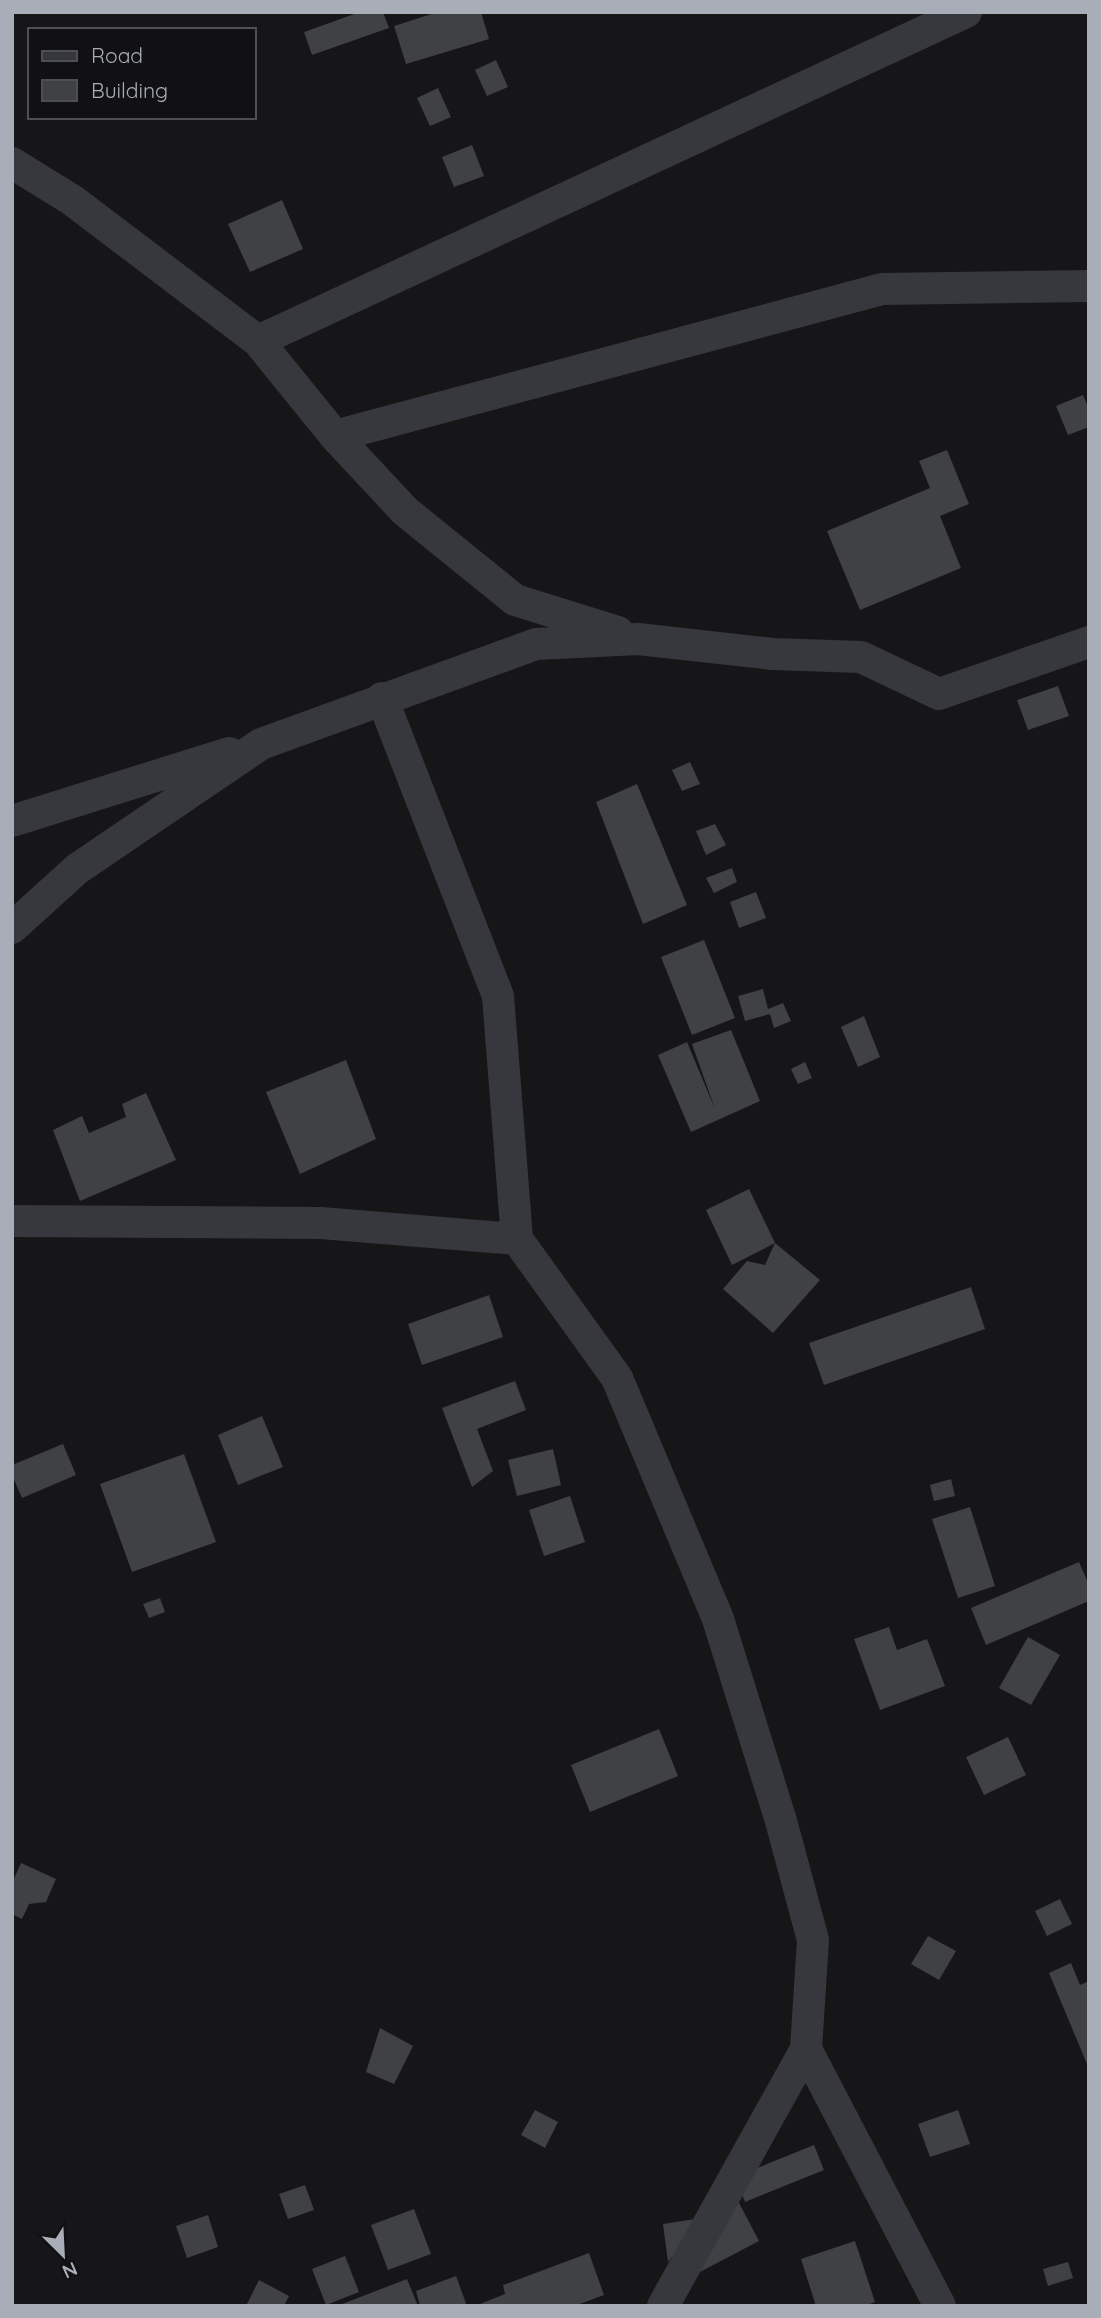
<svg xmlns="http://www.w3.org/2000/svg" width="1101" height="2318" viewBox="0 0 1101 2318" font-family="Quicksand,sans-serif">
  <rect width="100%" height="100%" fill="#161618"/>
  <path fill="#404145" d="M360 12H383L389 28 312 55 304 32Z
    M438 12H481L489 39 406 64 394 26Z
    M496 60 508 87 487 96 475 70Z
    M438 88 451 117 430 126 417 98Z
    M472 145 484 176 454 187 442 157Z
    M282 200 303 249 250 272 228 224Z
    M1083 395 1089 409V427L1068 435 1056 406Z
    M947 450 969 504 940 516 961 568 860 610 827 531 930 488 919 461Z
    M1058 686 1069 716 1028 730 1017 700Z
    M690 762 700 784 682 791 672 770Z
    M637 784 687 905 643 924 596 802Z
    M715 824 726 845 706 855 696 831Z
    M732 868 737 882 714 893 706 878Z
    M756 892 766 918 739 928 730 902Z
    M704 940 735 1018 692 1035 661 957Z
    M763 989 768 1009 783 1003 791 1021 774 1028 770 1014 745 1021 738 996Z
    M864 1016 880 1057 858 1067 841 1027Z
    M731 1030 760 1101 691 1132 658 1055 687 1042 715 1109 692 1044Z
    M346 1060 376 1139 300 1174 266 1092Z
    M805 1062 812 1078 798 1084 791 1069Z
    M146 1093 176 1160 80 1201 53 1130 82 1116 89 1133 126 1117 122 1104Z
    M749 1189 775 1243 732 1265 706 1210Z
    M775 1243 820 1280 773 1333 723 1289 747 1261 765 1265Z
    M971 1287 985 1329 824 1385 809 1343Z
    M489 1295 503 1337 422 1365 408 1324Z
    M515 1381 526 1410 477 1429 493 1471 472 1487 442 1408Z
    M262 1416 283 1467 238 1485 218 1435Z
    M63 1444 76 1475 22 1498 12 1475V1465Z
    M553 1449 561 1485 517 1496 508 1460Z
    M184 1454 216 1542 132 1572 100 1484Z
    M951 1479 955 1496 934 1501 930 1485Z
    M570 1496 585 1542 544 1556 529 1510Z
    M970 1507 995 1586 958 1598 932 1519Z
    M1079 1562 1089 1585V1601L986 1645 971 1608Z
    M160 1598 165 1612 149 1618 143 1604Z
    M889 1627 897 1650 927 1639 945 1686 880 1710 854 1639Z
    M1028 1637 1060 1655 1031 1705 999 1688Z
    M659 1729 678 1776 590 1812 571 1765Z
    M1008 1737 1026 1775 984 1795 966 1757Z
    M21 1863 56 1879 46 1902 29 1904 22 1919 12 1914V1883Z
    M1060 1899 1072 1924 1047 1936 1035 1911Z
    M928 1936 956 1951 939 1980 911 1964Z
    M1071 1963 1080 1985 1089 1981V2069L1049 1973Z
    M380 2028 413 2046 394 2084 366 2072Z
    M535 2110 558 2122 545 2148 521 2135Z
    M958 2110 970 2144 930 2157 918 2124Z
    M814 2145 824 2170 745 2202 735 2177Z
    M305 2185 314 2210 288 2219 279 2194Z
    M738 2201 759 2241 696 2274Z
    M414 2209 431 2254 388 2270 371 2225Z
    M208 2215 218 2247 187 2258 176 2226Z
    M702 2218 668 2262 663 2224Z
    M855 2241 875 2302 864 2306H816L801 2259Z
    M589 2253 604 2295 574 2306H475L505 2294 503 2285Z
    M345 2256 359 2292 326 2305 312 2269Z
    M1068 2262 1073 2278 1048 2286 1043 2269Z
    M456 2276 467 2306H420L416 2291Z
    M407 2279 418 2306H337Z
    M259 2280 289 2296 284 2306H246Z"/>
  <g fill="none" stroke-linecap="round" stroke-linejoin="round">
    <path stroke="#37383d" stroke-width="32" d="M12 163 72 200 258 341 335 436 882 289 1089 286
      M258 341 966 12
      M335 436 405 511 515 600 618 632
      M382 698 498 996 517 1239 617 1378 718 1619 781 1821 813 1940 806 2049 940 2306
      M12 821 229 753
      M12 928 77 869 261 744 536 644 638 639 773 654 861 657 939 694 1089 642
      M12 1221 321 1223 517 1239
      M663 2306 806 2049"/>
  </g>
  <rect width="1101" height="2318" fill="none" stroke="#a8adb8" stroke-width="28"/>
  <rect x="28" y="28" width="228" height="91" fill="#111113" stroke="#4d4f55" stroke-width="2"/>
  <rect x="42" y="51" width="35" height="10" fill="#37383d" stroke="#4d4f55" stroke-width="2"/>
  <text x="91" y="63" font-size="21" fill="#a8adb8">Road</text>
  <rect x="42" y="80" width="35" height="21" fill="#404145" stroke="#4d4f55" stroke-width="2"/>
  <text x="91" y="98" font-size="21" fill="#a8adb8">Building</text>
  <g transform="translate(63 2255) rotate(156)" stroke="#111113" stroke-width="5" paint-order="stroke">
  <path d="M0-5L12 26L0 18L-12 26Z" fill="#a8adb8"/>
  <text y="-10" font-size="19" font-weight="bold" text-anchor="middle" fill="#a8adb8">N</text>
  </g>
</svg>
